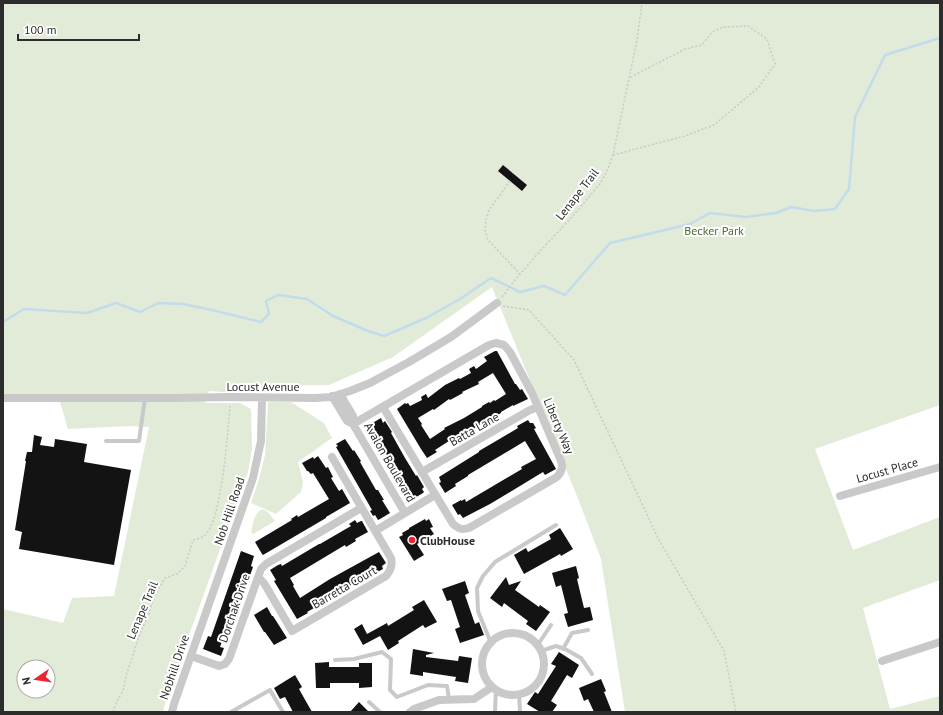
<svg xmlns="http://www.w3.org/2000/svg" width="943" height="715" viewBox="0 0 943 715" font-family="'PT Sans',sans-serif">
  <rect width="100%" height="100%" fill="#fff"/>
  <path fill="#e2ebd8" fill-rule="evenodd" d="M3 3H940V405L815 449 853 550 940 517V580L863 608 890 709 940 696V712H625L601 559 579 501 492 287 393 357 329 385H263L224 392 209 391 205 403H240L251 409 252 448 248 472 166 699 163 712H3V609L63 623 72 598 114 596 149 427 129 426 68 429 58 395H3ZM24 667H48V691H24Z
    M268 402H291L324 423 332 438 298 462 303 482 301 492 276 514 251 503 259 479 265 455Z
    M262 509 268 512 275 521 253 534 251 532C253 523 254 513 262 509Z"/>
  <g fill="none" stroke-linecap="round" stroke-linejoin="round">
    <path stroke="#c2dcec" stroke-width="2.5" d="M3 322 24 309 87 313 116 303 140 312 158 303 183 304 212 310 261 322 269 314 266 301 278 295 307 299 333 316 368 331 384 336 426 318 460 299 491 278 520 292 544 286 565 295 610 243 690 224 710 213 746 217 776 213 791 207 814 211 835 209 849 189 855 117 885 55 940 38"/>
  </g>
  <path fill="#131313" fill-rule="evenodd" d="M503 165 527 185 522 191 498 171Z
    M495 351H497L515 384H516L520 390 522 389 528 399 513 406V405L501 412V413L490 419V418L464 435 463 432 435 450 437 452 427 458 421 449 397 409 405 403 406 404 408 403 410 406 422 400 421 397 426 394 428 398 445 385 459 378 460 379 471 373 469 369 474 366 476 369 487 361 484 357ZM493 373 506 394 495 401 494 400 490 403 489 402 482 406V407L464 418 444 428 445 429 430 439 421 425 422 424 418 418 433 409 434 410 449 399 450 400 463 393 462 392 479 384 478 382Z
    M381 418 383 423 385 421 392 432 391 433 405 458 416 476 417 475 424 487 422 489 424 492 423 493 413 499 369 425Z
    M528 420 530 423H533L536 428 534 429 556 469 545 475 543 472 490 504 463 518 460 514 458 515 452 505 461 500V501L465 499 466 502 522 469 521 467 536 459 525 441 468 475V476L455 484 456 486 445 493 439 483 441 482 439 477 479 452V451L518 428 517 426Z
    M34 435 42 437 40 445 54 447 55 439 87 444 84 462 131 470 114 565 19 549 22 532 15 530 26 461H25L27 452H32Z
    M345 439 353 451 354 450 361 461 360 462 376 490H378L384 500H382L390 513 380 519 378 520 375 515 373 516 370 511 372 510 336 447 338 446 336 444Z
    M318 456 326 468 328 467 333 477 331 478 339 491 342 489 350 503 326 517V518L263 555 262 554 255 542 292 520 291 519 297 515 298 517 329 499 313 473 311 474 308 471H307L302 463 313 457 314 459Z
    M425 519 426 521 429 519 433 527 430 528 434 534 417 544 424 555 414 561 399 537 403 535 402 533 409 529V528Z
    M355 520 357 523 361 521H362L368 532 355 539 356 541 346 547 345 545 290 578 294 585 293 586 300 598 330 579 379 552 386 563 382 566 383 569 372 575 371 574 346 588 328 599 329 601 324 604 323 603 307 612 308 613 297 619 274 581 276 580 270 570 278 565 281 564 282 566 319 544H320L351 526 349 524Z
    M560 528 573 549 561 556 560 554 524 574 514 555 526 548 528 552 551 539 549 535Z
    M241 551 254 556 251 566 253 567 247 584 244 583 228 632 226 631 220 647 224 648 221 656 203 649 208 636 211 637Z
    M576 566 579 578 577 579 584 608 590 607 593 620 568 627 564 614 568 613 561 585 556 587 552 573Z
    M506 577 509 585 521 581 515 590 539 607 540 605 550 612 536 631 526 624 528 621 504 603 502 607 490 598Z
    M465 581 469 593 465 595 475 624 479 622 484 635 460 643 455 629 460 627 451 600 447 601 442 589Z
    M424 600 437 622 425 628 423 625 398 641 399 643 388 650 380 636 363 645 354 629 362 624 367 634 387 623 388 626 414 610 412 607Z
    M267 607 272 616H273L287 638 274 645 265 632H264L254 615Z
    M413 649 434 653 426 655V657L458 661 459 656 472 658 468 683 455 681 456 677 423 672V676L410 674Z
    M559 652 579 665 572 678 567 675 551 701 557 705 552 712H540L527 704 535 692 538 694 556 666 551 664Z
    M329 662V667H359V663H372V687L359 688V683H330V688H316L315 663Z
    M295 675 302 687 299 689 312 712H293L285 697 280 699 274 688Z
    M601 679 606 691 604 692 612 712H594L588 699 584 701 579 688Z
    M359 702 369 712H350Z"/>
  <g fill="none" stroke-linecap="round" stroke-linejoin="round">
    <path stroke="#c9c9c9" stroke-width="1.5" stroke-dasharray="2 2" stroke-linecap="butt" d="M613 155 685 136 714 125 759 87 775 64 767 39 748 26 723 27 712 32 702 45 685 49 629 78
      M510 181 489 210 486 220 485 230 488 240 520 274
      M502 297 515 280 541 250 572 217 600 184 607 171 613 155 637 40 642 3
      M503 306 529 310 574 360 659 540 724 651 736 712
      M113 712 117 701 123 691 126 676 134 652 138 638 149 614 150 609 156 593 165 578 177 574 185 566 193 540C196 539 201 538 204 536 222 523 228 429 230 406"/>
    <path stroke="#c9c9c9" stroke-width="4" d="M106 441H139L145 398
      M491 643 478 611 477 588 483 576 495 562 556 525
      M537 646 551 625
      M563 649 572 633 588 630
      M541 651 556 646 565 649 581 658 592 674
      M335 660 354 659 382 652 391 659 390 690 397 697 428 685 447 686 449 699
      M519 694 520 712
      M369 702 380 712
      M231 712 270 690 283 712
      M495 712 496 689"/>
    <path stroke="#c9c9c9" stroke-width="8" d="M340 394 353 416V424L405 513
      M332 396 347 421 353 424
      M3 398H174L231 397 315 398 331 397 350 391 370 383 409 362 451 337 497 303
      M353 424 489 345 496 343 504 345 510 352 532 393 561 461C563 468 562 471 557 477L469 528C462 530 459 529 453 524L383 407
      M422 472 530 410 538 407
      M840 496 940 467
      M375 531 435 495
      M258 577 264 583 292 631 386 576C391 570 393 565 391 558L332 457
      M482 664a31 31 0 1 1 62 0a31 31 0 1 1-62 0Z
      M191 656 219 666 225 664 229 659 261 569 266 564 361 508
      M882 661 940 642
      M172 712 174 704 253 478 261 441 262 398
      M410 712 414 709 439 700 474 699 492 687"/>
  </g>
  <circle fill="#ef2232" stroke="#fff" stroke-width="1.5" cx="412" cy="540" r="4"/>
  <g text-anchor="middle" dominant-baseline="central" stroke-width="4" stroke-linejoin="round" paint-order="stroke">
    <g font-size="12" fill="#2c2c2c" stroke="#fff">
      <text transform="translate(577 194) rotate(-52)">Lenape Trail</text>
      <text x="263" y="386">Locust Avenue</text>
      <text transform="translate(559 426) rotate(67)">Liberty Way</text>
      <text transform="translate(474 429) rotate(-30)">Batta Lane</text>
      <text transform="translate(390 462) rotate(60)">Avalon Boulevard</text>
      <text transform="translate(887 470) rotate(-16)">Locust Place</text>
      <text transform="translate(229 511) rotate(-71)">Nob Hill Road</text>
      <text transform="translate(344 587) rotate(-30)">Barretta Court</text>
      <text transform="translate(234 608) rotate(-71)">Dorchak Drive</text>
      <text transform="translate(142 610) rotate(-67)">Lenape Trail</text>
      <text transform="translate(174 667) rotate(-71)">Nobhill Drive</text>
    </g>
    <g font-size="12" fill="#4f6937" stroke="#fff">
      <text x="714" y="230">Becker Park</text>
    </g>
    <g font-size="12" font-weight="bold" fill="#2c2c2c" stroke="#fff" text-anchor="start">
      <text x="420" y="540">ClubHouse</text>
    </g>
  </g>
  <rect width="943" height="715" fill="none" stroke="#2c2c2c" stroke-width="8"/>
  <g transform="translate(36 679) rotate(257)"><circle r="19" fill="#ffffff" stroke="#ababab"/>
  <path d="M0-3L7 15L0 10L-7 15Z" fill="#ef2232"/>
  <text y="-6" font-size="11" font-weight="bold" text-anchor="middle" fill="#2c2c2c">N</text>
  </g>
  <path d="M18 34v6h121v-6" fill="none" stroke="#2c2c2c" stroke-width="2"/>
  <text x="24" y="34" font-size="12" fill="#2c2c2c" stroke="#ffffff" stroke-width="3" paint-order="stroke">100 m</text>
</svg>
